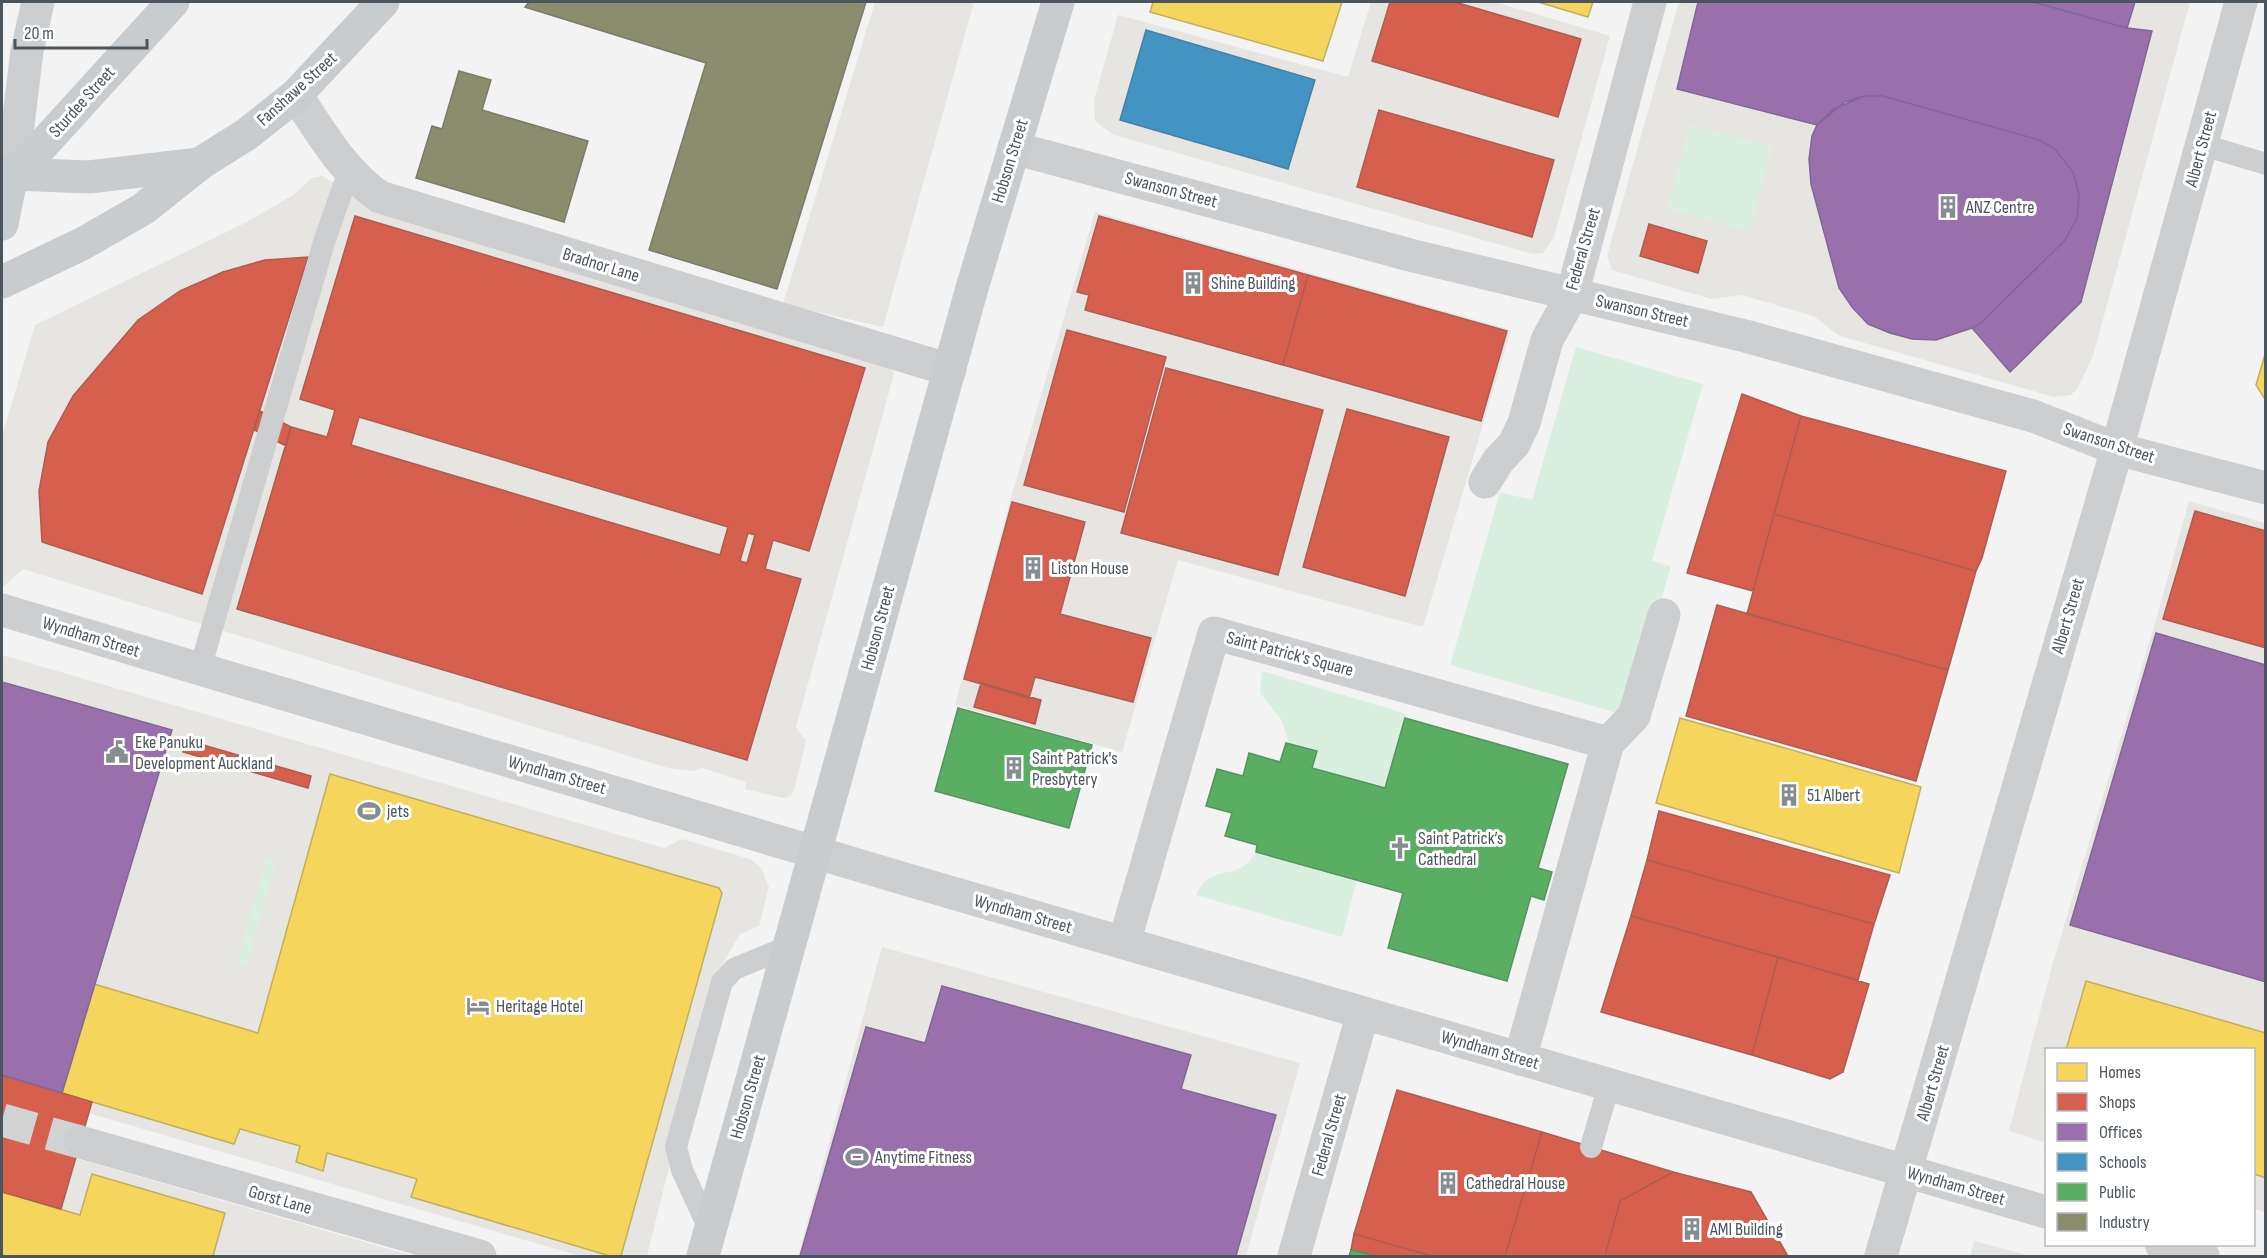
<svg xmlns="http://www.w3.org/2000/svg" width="2267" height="1258" viewBox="0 0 2267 1258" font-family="'Sofia Sans Condensed',sans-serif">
  <rect width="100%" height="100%" fill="#f3f3f3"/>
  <path fill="#e7e5e1" d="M875 2H974L883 327 783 304Z
    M1371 2H1495L1610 36 1554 237 1543 253 1533 254 1522 251 1114 135 1095 121 1094 100 1118 15 1348 77Z
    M1679 2H2190L2093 356 2078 388 2071 395 2054 397 1840 336 1813 316 1742 295 1711 299 1612 270 1607 256Z
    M322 176 345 190 890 367 894 374 796 727 806 741 794 791 790 796 784 798 745 789 746 782 702 768 693 771 668 768 23 569 2 588V436L35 325 247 222 293 195 312 178Z
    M1095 212 1511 330 1423 627 1178 560 1122 752 955 705 1010 501Z
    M2189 501 2265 523V1212L2254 1209V1050H2046V1143L2009 1131 2052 966 2155 623Z
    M2 655 664 848 682 839 750 859 761 868 769 887 759 926 740 934 717 973 647 1256H580L2 1088Z
    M882 947 1300 1063 1246 1256H798Z
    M2 1137 413 1256H2Z
    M1974 1241 2031 1256H1970Z"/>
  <path fill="#d9f0e1" d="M1690 125 1772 147 1749 231 1668 208Z
    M1576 347 1703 384 1652 561 1671 566 1628 716 1450 665 1500 492 1532 500Z
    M1262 671 1407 714 1385 788 1312 768 1317 752 1289 743 1281 719 1260 693Z
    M1256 852 1357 880 1342 937 1196 895C1212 860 1237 885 1256 852Z
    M267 859 276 861 246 966 237 964Z"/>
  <path fill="#f6d55c" stroke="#c2af5d" stroke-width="1.5" d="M1153 2H1342L1323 61 1150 12Z
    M1538 2H1593L1588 17Z
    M2266 351V401L2256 385Z
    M1680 718 1921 787 1899 873 1656 803Z
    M330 774 719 888 722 893 621 1256H610L411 1197 417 1179 327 1153 323 1171 296 1162 300 1146 240 1129 234 1144 62 1093 94 984 258 1033Z
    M2086 981 2266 1033V1178L2254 1174V1050H2066Z
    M92 1174 225 1213 213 1256H2V1192L80 1215Z"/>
  <path fill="#d6604d" stroke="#ac5d52" stroke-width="1.5" fill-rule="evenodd" d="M1390 2H1455L1581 39 1558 117 1372 61Z
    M1379 110 1554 160 1532 237 1357 187Z
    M355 216 865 368 809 551 773 540 765 569 801 579 747 760 237 609 291 427 327 437 335 410 300 399ZM359 417 728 527 720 555 351 445ZM748 533 755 535 747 563 740 561Z
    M1099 216 1308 275 1283 365 1085 310 1089 295 1077 292Z
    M1649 224 1707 241 1698 273 1640 256Z
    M308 257 202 594 42 542 39 491 48 442 73 396 138 320 180 291 223 272 265 260Z
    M1308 275 1507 331 1481 421 1283 365Z
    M1067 330 1166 357 1124 512 1024 485Z
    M1166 368 1323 410 1278 575 1121 533Z
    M1742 394 1801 416 1753 591 1687 573Z
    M1347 409 1449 437 1405 596 1303 567Z
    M260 411 291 427 286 446 254 430Z
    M1801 416 2006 471 1982 558 1976 571 1774 514Z
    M1012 502 1085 522 1060 614 1151 638 1133 702 1035 677 1029 698 964 679Z
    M2195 511 2266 531V648L2163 619Z
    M1774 514 1976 571 1948 670 1747 614Z
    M1717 605 1948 670 1916 781 1686 716Z
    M981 683 1041 700 1035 724 974 707Z
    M186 740 311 776 308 788 183 752Z
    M1659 811 1890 875 1874 924 1647 860Z
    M1647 860 1874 924 1858 980 1631 916Z
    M1631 916 1778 957 1752 1055 1601 1012Z
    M1778 957 1869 984 1843 1072 1830 1079 1752 1055Z
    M2 1075 92 1102 61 1209 2 1192Z
    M1397 1090 1542 1132 1505 1256H1432L1354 1234Z
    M1542 1132 1673 1172 1620 1201 1605 1256H1505Z
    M1673 1172 1751 1192 1788 1256H1605L1620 1201Z
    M1354 1234 1432 1256H1376L1351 1250Z"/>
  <path fill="#9970ab" stroke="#816894" stroke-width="1.5" d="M1698 2H2033L2127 28 2152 31 2081 302 2010 372 1972 328 1981 323 2065 240 2077 218 2079 195 2073 172 2054 148 2039 140 1883 96H1864L1845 102 1817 125 1677 89Z
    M2033 2H2135L2127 28Z
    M1864 96H1883L2039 140 2054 148 2073 172 2079 195 2077 218 2065 240 1981 323 1972 328 1936 340 1912 339 1890 333 1868 324 1852 307 1839 288 1811 184 1809 159 1812 136 1817 125 1834 109Z
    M2156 633 2266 665V982L2070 925Z
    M2 682 172 730 62 1093 2 1075Z
    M942 986 1191 1055 1181 1089 1276 1115 1236 1256H800L866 1027 925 1043Z"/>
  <path fill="#4393c3" stroke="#4580a5" stroke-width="1.5" d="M1146 30 1315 80 1288 169 1120 120Z"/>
  <path fill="#5aae61" stroke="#559360" stroke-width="1.5" d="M958 708 1092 745 1069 828 935 791Z
    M1405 718 1568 764 1538 868 1552 872 1544 900 1531 896 1507 981 1388 948 1403 893 1256 852 1257 845 1225 836 1232 813 1206 806 1217 769 1243 776 1249 753 1280 762 1286 743 1317 751 1312 768 1385 788Z
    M1351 1250 1376 1256H1349Z"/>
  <path fill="#8c8c6e" stroke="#787c69" stroke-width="1.5" d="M529 2H866L777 289 649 250 706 63 525 7Z
    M459 71 491 80 482 110 588 141 564 222 416 178 432 126 442 129Z"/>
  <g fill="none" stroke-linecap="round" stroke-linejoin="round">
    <path stroke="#d1d3d5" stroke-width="33" stroke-dasharray="33 16" stroke-linecap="butt" d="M2 1120 80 1142"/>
    <path stroke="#ccced0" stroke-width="22" d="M2203 145 2266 164
      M200 669 325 239 349 171
      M1591 1147 1609 1085
      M710 1231 682 1170 676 1147 722 982 734 969 790 946"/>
    <path stroke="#ccced0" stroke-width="33" d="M296 95C321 132 343 172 380 197L950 370
      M1014 148 1410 255 1745 336 2033 416 2117 449 2266 488
      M12 174 27 51 38 2
      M1485 482 1498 461 1514 444 1524 423 1547 340 1572 295 1650 2
      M2 610 915 882 2046 1212
      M1124 943 1214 633 1608 743
      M1520 1059 1608 743 1634 716 1664 615
      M80 1142 480 1256
      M2161 1244 2203 1256
      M1294 1256 1363 1013"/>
    <path stroke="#ccced0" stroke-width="33" d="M1881 1256 2117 449 2241 2"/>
    <path stroke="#c8ccce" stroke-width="33" d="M12 174 37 151 173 2
      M2 178 12 174 89 177 199 164
      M2 224 12 174
      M2 282 82 244 143 209 201 163 247 134 296 95 383 2
      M703 1256 972 288 1058 2"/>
  </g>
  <defs>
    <g id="building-bare" transform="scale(1.8)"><path d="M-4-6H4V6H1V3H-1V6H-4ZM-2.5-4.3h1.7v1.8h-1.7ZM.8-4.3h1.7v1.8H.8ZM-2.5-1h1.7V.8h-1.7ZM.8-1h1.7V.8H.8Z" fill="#858c92" stroke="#fff" stroke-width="2.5" paint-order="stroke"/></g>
    <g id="civic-bare" transform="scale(1.8)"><path d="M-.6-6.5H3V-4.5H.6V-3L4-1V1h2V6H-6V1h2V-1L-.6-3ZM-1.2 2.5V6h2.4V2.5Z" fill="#858c92" stroke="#fff" stroke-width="2.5" paint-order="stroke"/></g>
    <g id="stadium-bare" transform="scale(1.8)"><path d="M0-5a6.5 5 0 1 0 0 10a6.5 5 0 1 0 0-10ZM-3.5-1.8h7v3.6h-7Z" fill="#858c92" stroke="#fff" stroke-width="2.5" paint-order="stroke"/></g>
    <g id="church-bare" transform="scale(1.8)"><path d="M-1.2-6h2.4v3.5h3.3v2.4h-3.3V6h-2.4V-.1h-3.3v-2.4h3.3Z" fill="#858c92" stroke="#fff" stroke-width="2.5" paint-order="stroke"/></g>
    <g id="hotel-bare" transform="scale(1.8)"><path d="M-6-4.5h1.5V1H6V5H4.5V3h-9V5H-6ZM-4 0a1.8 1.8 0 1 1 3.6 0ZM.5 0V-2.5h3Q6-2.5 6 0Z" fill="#858c92" stroke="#fff" stroke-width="2.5" paint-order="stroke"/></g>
  </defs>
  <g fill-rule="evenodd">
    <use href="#building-bare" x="1948" y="207"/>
    <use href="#building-bare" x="1193" y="283"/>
    <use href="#building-bare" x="1033" y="568"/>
    <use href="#civic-bare" x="117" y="752"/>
    <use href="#building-bare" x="1014" y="768"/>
    <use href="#building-bare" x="1789" y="795"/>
    <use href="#stadium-bare" x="369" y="811"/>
    <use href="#church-bare" x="1400" y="848"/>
    <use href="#hotel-bare" x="478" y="1006"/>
    <use href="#stadium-bare" x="857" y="1157"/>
    <use href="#building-bare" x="1448" y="1183"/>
    <use href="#building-bare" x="1692" y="1229"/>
  </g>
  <g text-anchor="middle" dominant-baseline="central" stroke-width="6" stroke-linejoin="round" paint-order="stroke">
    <g font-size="18" fill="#4a555e" stroke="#fff">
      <text transform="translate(297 89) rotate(-42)">Fanshawe Street</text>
      <text transform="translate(82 102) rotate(-48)">Sturdee Street</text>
      <text transform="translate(2201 149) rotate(-75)">Albert Street</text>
      <text transform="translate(1010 161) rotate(-73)">Hobson Street</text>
      <text transform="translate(1171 190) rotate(15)">Swanson Street</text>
      <text transform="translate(1583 249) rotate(-74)">Federal Street</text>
      <text transform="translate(601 265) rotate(17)">Bradnor Lane</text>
      <text transform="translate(1642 311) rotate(13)">Swanson Street</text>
      <text transform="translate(2109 443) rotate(18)">Swanson Street</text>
      <text transform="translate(2068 616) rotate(-74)">Albert Street</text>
      <text transform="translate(878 628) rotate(-75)">Hobson Street</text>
      <text transform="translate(91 637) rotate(17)">Wyndham Street</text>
      <text transform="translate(1290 654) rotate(15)">Saint Patrick's Square</text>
      <text transform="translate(557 775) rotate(16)">Wyndham Street</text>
      <text transform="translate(1023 914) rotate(16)">Wyndham Street</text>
      <text transform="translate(1490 1050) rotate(16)">Wyndham Street</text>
      <text transform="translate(1933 1083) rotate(-74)">Albert Street</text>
      <text transform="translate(748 1097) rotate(-74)">Hobson Street</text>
      <text transform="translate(1329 1135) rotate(-74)">Federal Street</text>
      <text transform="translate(1956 1186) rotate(16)">Wyndham Street</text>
      <text transform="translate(280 1200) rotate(16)">Gorst Lane</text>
    </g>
    <g font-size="18" fill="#4a555e" stroke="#fff" text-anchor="start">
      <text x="1966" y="207">ANZ Centre</text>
      <text x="1211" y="283">Shine Building</text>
      <text x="1051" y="568">Liston House</text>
      <text x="135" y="742">Eke Panuku<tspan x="135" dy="21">Development Auckland</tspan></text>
      <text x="1032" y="758">Saint Patrick's<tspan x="1032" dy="21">Presbytery</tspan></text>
      <text x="1807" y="795">51 Albert</text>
      <text x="387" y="811">jets</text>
      <text x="1418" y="838">Saint Patrick’s<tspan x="1418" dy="21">Cathedral</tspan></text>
      <text x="496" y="1006">Heritage Hotel</text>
      <text x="875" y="1157">Anytime Fitness</text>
      <text x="1466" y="1183">Cathedral House</text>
      <text x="1710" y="1229">AMI Building</text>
    </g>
  </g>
  <rect width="2267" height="1258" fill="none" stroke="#4a555e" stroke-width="6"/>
  <rect x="2045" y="1048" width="210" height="198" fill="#ffffff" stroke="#b7bbbf" stroke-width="1.5"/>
  <rect x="2057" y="1063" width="30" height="18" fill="#f6d55c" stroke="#b7bbbf" stroke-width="1.5"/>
  <text x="2099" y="1078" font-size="18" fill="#4a555e">Homes</text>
  <rect x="2057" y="1093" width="30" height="18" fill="#d6604d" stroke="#b7bbbf" stroke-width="1.5"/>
  <text x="2099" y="1108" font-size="18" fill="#4a555e">Shops</text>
  <rect x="2057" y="1123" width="30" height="18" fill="#9970ab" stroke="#b7bbbf" stroke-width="1.5"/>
  <text x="2099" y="1138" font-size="18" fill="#4a555e">Offices</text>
  <rect x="2057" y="1153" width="30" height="18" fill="#4393c3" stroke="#b7bbbf" stroke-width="1.5"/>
  <text x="2099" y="1168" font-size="18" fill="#4a555e">Schools</text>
  <rect x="2057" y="1183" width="30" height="18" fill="#5aae61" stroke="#b7bbbf" stroke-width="1.5"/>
  <text x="2099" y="1198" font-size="18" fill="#4a555e">Public</text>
  <rect x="2057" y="1213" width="30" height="18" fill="#8c8c6e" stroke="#b7bbbf" stroke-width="1.5"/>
  <text x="2099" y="1228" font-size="18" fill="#4a555e">Industry</text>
  <path d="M15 39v9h132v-9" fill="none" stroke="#4a555e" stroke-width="3"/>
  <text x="24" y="39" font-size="18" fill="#4a555e" stroke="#ffffff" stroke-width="4.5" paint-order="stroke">20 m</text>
</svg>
